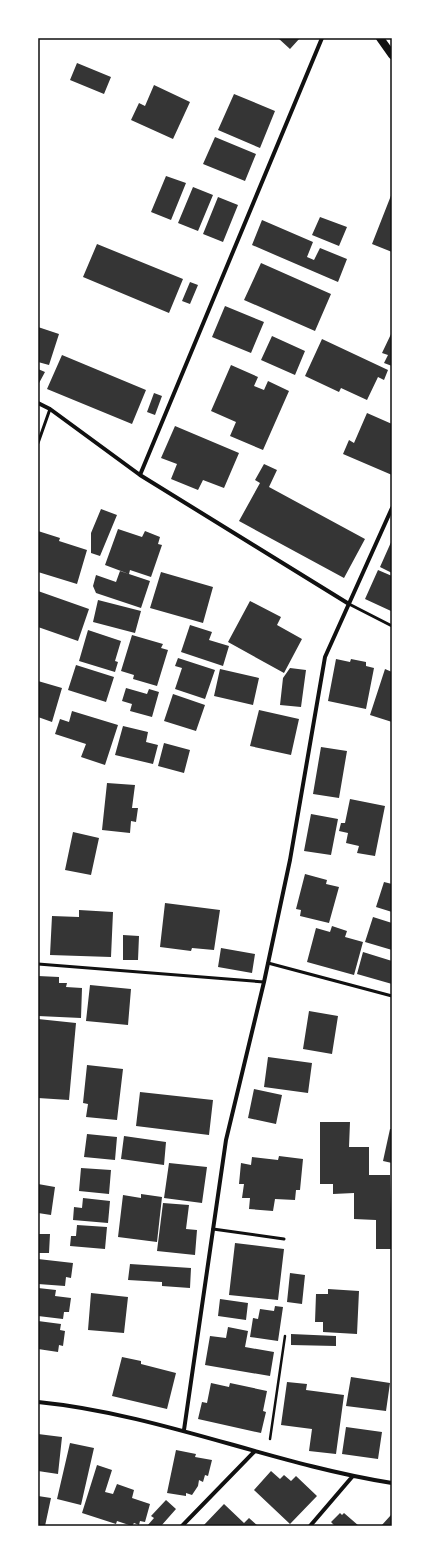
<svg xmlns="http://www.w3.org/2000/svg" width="430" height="1564" viewBox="0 0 430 1564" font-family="'Source Sans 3',sans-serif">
  <rect width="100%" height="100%" fill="#fff"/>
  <path fill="#353535" d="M278 38H300L290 49Z
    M77 63 111 77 104 94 70 80Z
    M154 85 190 102 173 139 131 120 139 103 145 106Z
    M234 94 275 111 260 148 218 130Z
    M215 137 256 154 245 181 203 164Z
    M166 176 186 183 171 220 151 212Z
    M193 187 213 195 198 231 178 223Z
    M392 193V252L372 244Z
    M218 197 238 205 223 242 203 234Z
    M320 217 347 227 339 246 312 235Z
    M262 220 313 242 307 257 314 260 320 248 347 259 338 282 252 245Z
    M97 244 183 279 169 313 83 277Z
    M261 263 331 294 315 331 244 300Z
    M190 282 198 285 190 304 182 301Z
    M225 306 264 322 251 353 212 337Z
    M38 327 59 334 49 365 38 362Z
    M392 332V366L384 363 388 355 382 353Z
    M272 336 305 351 295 375 261 360Z
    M322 339 388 370 384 380 378 377 367 400 341 388 339 392 305 376Z
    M62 355 146 390 132 424 47 389Z
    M231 365 258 377 254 386 264 390 268 381 289 391 263 450 230 436 236 422 211 411Z
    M38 369 45 372 38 385Z
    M154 393 162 396 155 415 147 412Z
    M367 413 392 424V475L343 454 349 440 354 443Z
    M175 426 239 453 224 488 203 480 198 490 171 479 177 464 161 458Z
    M264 464 277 470 269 487 365 539 344 578 239 521 260 483 255 480Z
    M101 509 117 515 100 556 91 553V533Z
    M118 529 142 537 145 531 160 537 158 544 162 545 151 577 130 570 129 574 105 565Z
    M38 531 60 538 59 541 87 550 77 584 38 572Z
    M392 540V573L380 567Z
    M378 570 392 576 391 611 365 599Z
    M120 571 150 581 141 608 96 593 93 586 96 575 116 582Z
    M161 572 213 587 203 623 150 608Z
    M38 591 89 609 78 641 38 627Z
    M98 600 141 611 135 633 93 622Z
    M250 601 281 617 277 625 302 639 284 673 228 642Z
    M190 625 212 632 209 640 229 646 223 666 181 652Z
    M88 630 121 641 115 661 118 662 115 672 79 661Z
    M132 635 163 644 161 648 168 650 157 686 133 679 134 675 121 671Z
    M178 658 215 670 205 699 175 689 182 668 175 666Z
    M336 659 350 662 351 659 366 662V666L374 668 366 709 328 701Z
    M76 665 114 677 106 702 68 690Z
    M290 668 306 670 301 707 280 705 283 678Z
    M220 669 259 678 253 705 214 696Z
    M385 669 392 672V722L370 715Z
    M38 681 62 688 52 722 38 717Z
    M126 688 147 694 149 689 159 692 152 717 130 711 132 704 122 701Z
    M173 694 205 705 196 731 164 721Z
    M259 710 299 719 291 755 250 746Z
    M72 711 118 725 105 765 81 757 86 744 55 734 60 719 69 722Z
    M123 726 148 732 146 742 158 745 153 764 115 755Z
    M164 743 190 750 184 773 158 766Z
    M321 747 347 751 339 798 313 794Z
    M107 783 135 785 132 808H138L136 822 131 821 130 833 102 830Z
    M350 799 385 806 375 856 357 853 359 846 346 843 348 833 339 831 341 823H345Z
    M311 814 338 819 331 855 304 851Z
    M73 832 99 838 91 875 65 870Z
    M305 874 327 880 326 884 339 887 329 923 300 916 301 910 296 909Z
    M384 882 392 884V912L376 907Z
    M165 903 220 910 214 950 192 948 191 951 160 947Z
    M79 910 113 912 111 957 50 955 52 916 79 917Z
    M373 917 392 923V950L365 942Z
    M332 926 347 931 345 937 363 942 354 975 307 962 316 928 330 932Z
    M123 935 139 936 138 960H123Z
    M221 948 255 954 252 973 218 967Z
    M363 952 392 961V984L357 974Z
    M38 976 59 977V983H67L66 987 82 988 81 1018 38 1016Z
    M90 985 131 989 128 1025 86 1021Z
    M309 1011 338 1016 332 1054 303 1049Z
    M38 1019 76 1023 69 1100 38 1098Z
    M268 1057 312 1063 308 1093 264 1087Z
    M87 1065 123 1069 117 1120 86 1117 88 1104 83 1103Z
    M254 1089 282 1095 276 1124 248 1118Z
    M140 1092 213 1100 209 1135 136 1126Z
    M320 1122H350L349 1147H369V1175H390L392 1249H376V1220L354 1219V1193L333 1194V1184H320Z
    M390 1129H392V1163L383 1161Z
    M87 1134 117 1137 115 1160 84 1157Z
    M124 1136 166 1142 164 1165 121 1159Z
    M279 1156 303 1159 300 1190H296L295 1200 275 1199 273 1211 249 1209 250 1198H242L244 1184H239L241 1163 251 1165 252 1157 278 1160Z
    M169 1163 207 1167 202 1203 164 1198Z
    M81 1168 111 1170 109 1194 79 1191Z
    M38 1184 55 1187 51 1215 38 1213Z
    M141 1194 162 1197 157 1242 118 1237 123 1195 141 1198Z
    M83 1198 110 1201 108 1223 73 1220 74 1207 82 1208Z
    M163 1203 189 1205 186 1229 197 1230 195 1255 157 1251Z
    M77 1225 107 1227 105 1249 70 1246 71 1236H76Z
    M38 1234H50L49 1253H38Z
    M235 1243 284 1249 278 1300 229 1295Z
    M38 1259 73 1263 71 1278 66 1277 65 1286 38 1284Z
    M130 1264 191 1268 190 1288 162 1286V1282L128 1280Z
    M290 1273 305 1275 302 1304 287 1302Z
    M38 1288 56 1290 55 1296 71 1298 69 1312H64L63 1319 38 1316Z
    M328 1289 359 1291 357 1334 323 1332V1322H315L316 1294H328Z
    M91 1293 128 1297 124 1333 88 1330Z
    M220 1299 248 1303 246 1320 218 1316Z
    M275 1306 283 1307 278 1341 250 1337 253 1318 258 1319 260 1309 274 1311Z
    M38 1321 61 1324 60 1330 65 1331 63 1346 59 1345 58 1352 38 1349Z
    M228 1327 248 1331 245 1347 274 1352 270 1376 205 1365 210 1336 226 1338Z
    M291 1334 336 1336V1346L291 1345Z
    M122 1357 141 1361V1364L176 1373 167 1409 112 1396Z
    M351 1377 390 1383 386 1411 346 1406Z
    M287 1382 307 1384 306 1390 344 1395 336 1454 309 1451 312 1429 281 1425Z
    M211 1383 229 1387 230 1383 267 1391 263 1411 266 1412 261 1433 198 1419 202 1402 207 1403Z
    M346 1427 382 1432 378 1459 342 1454Z
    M38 1434 62 1437 58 1474 38 1471Z
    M70 1443 94 1448 81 1505 57 1499Z
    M176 1450 196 1454 195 1457 212 1460 208 1476 205 1475 203 1482 199 1480 198 1486 192 1495 186 1493V1496L167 1493Z
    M97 1465 112 1470 105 1492 113 1494 117 1484 134 1490 132 1498 150 1504 145 1522 140 1521 139 1525 134 1523 132 1526 117 1521 116 1524 82 1513Z
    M271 1471 280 1479 284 1475 291 1481 296 1476 317 1496 290 1524 254 1490Z
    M38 1496 51 1498 45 1526H38Z
    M166 1500 176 1509 161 1526H147L154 1518 151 1516Z
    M224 1504 244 1523 249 1518 258 1526H203Z
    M340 1513 342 1515 344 1513 359 1526H333L334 1525 331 1522Z
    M391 1515 392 1526H381Z"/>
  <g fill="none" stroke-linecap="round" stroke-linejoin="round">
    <path stroke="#111" stroke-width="2.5" d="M270 1439 285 1336"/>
    <path stroke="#111" stroke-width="3" d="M38 443 50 409
      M349 604 392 626
      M268 963 392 996
      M38 964 264 982
      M213 1229 284 1239"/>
    <path stroke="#111" stroke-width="4" d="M38 403 50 409 140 475 349 604
      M140 475 322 38
      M38 1402C159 1414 272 1464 392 1483
      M184 1430 226 1140 264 982 290 860 325 657 392 508
      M182 1526 255 1451
      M310 1526 352 1477"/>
    <path stroke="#111" stroke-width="8" d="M380 38 392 55"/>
  </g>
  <rect width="430" height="1564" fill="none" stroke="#ffffff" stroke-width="78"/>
  <rect x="39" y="39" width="352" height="1486" fill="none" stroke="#111" stroke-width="1.5"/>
</svg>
